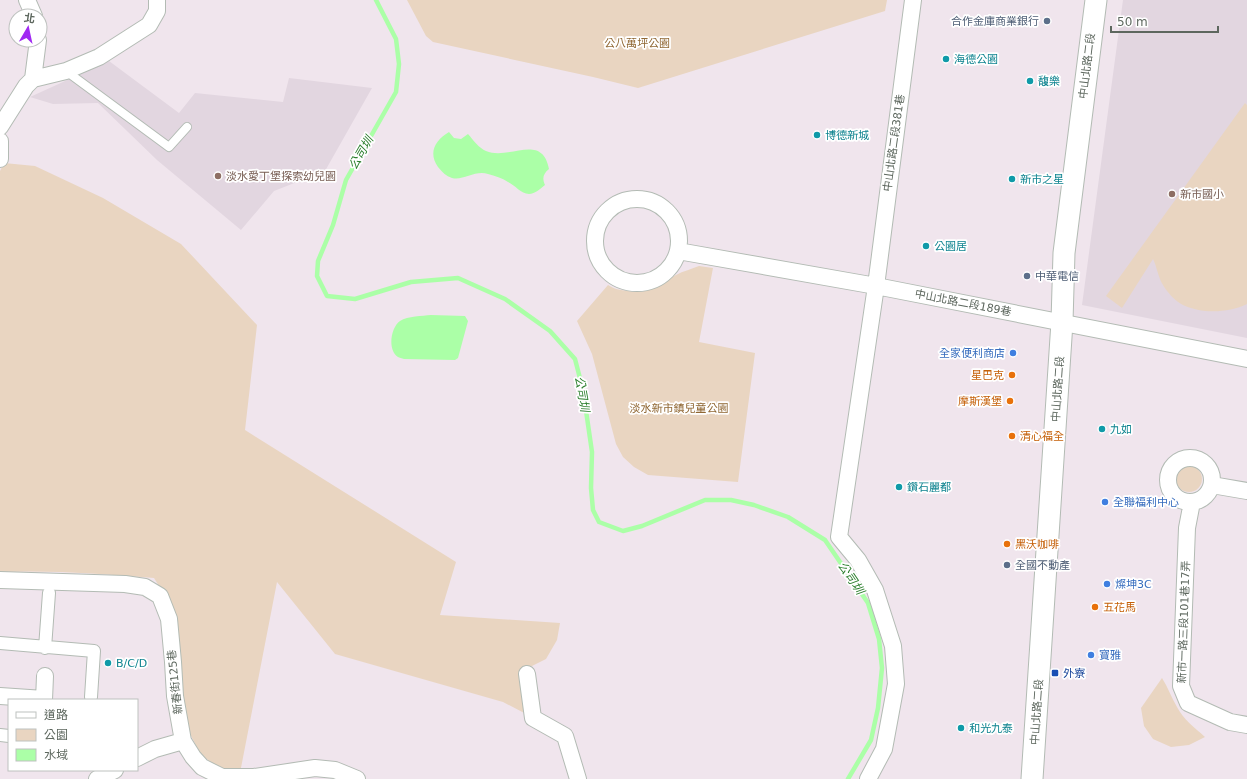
<svg xmlns="http://www.w3.org/2000/svg" width="1247" height="779" viewBox="0 0 1247 779" font-family="'DejaVu Sans','Noto Sans TC',sans-serif">
  <rect width="100%" height="100%" fill="#f0e5ed"/>
  <path fill="#e2d6e0" d="M1123 0H1247V338L1082 305Z
    M109 61 179 113 195 93 283 102 289 78 372 88 325 171 274 191 241 230 157 160 98 103 53 104 30 97Z"/>
  <path fill="#e9d5c1" d="M407 0H887L885 11 638 88 593 77 433 42 426 36Z
    M1245 103 1247 105V304C1228 313 1202 314 1183 305 1175 301 1167 292 1163 285 1158 277 1157 267 1153 259L1122 308 1106 296Z
    M4 163 35 166 103 198 181 244 257 325 245 430 456 562 440 615 560 623 557 640 546 659 524 670 528 715 503 702 335 654 277 582 240 773 222 770 201 755 188 730 181 686 174 610 154 578C103 574 52 570 0 572V171Z
    M699 266 713 268 699 342 755 353 738 482 648 475 634 467 623 457 616 444 592 354 577 321 608 285C614 289 620 290 628 291 650 295 658 284 676 275 683 271 692 269 699 266Z
    M1176 479a13 13 0 1 1 26 0a13 13 0 1 1-26 0Z
    M1162 678C1168 687 1171 697 1177 707 1183 719 1195 728 1205 737L1189 745 1171 747 1153 739 1144 726 1141 708Z"/>
  <path fill="#abffa7" d="M449 132 454 138 461 139 468 134C474 141 479 148 486 151 509 161 542 132 549 169 543 174 542 178 545 185 541 188 535 194 529 194 521 194 515 185 508 182 502 178 495 176 488 174 475 170 463 181 452 178 446 176 442 172 438 167 428 153 435 140 449 132Z
    M431 315 465 316 468 321 458 358 455 360 404 359C402 358 399 358 398 357 387 350 391 327 400 321 408 316 422 316 431 315Z"/>
  <g fill="none" stroke-linecap="round" stroke-linejoin="round">
    <path stroke="#abffa7" stroke-width="4.5" d="M376 0 396 39 399 64 396 92 346 180 333 225 318 261 317 276 327 296 355 299 411 282 458 278 505 299 550 331 575 359 583 390 592 452 591 488 593 510 599 522 623 531 642 526 705 500H731L754 505 788 517 825 540 868 603 879 639 882 668 878 708 871 740 848 779"/>
    <g stroke="#b3bbb4" stroke-width="10">
      <path id="service" d="M66 71 169 147 187 127"/>
    </g>
    <g stroke="#b3bbb4" stroke-width="14">
      <path id="pedestrian" d="M0 643 94 651 91 697
        M45 648 49 593
        M0 735 9 736"/>
    </g>
    <g stroke="#b3bbb4" stroke-width="18">
      <path id="minor" d="M27 0 34 16
        M33 79 38 40
        M0 127 26 86 33 79 66 71 99 57 149 25 157 11V0
        M0 141V159
        M595 241a42 42 0 1 1 84 0a42 42 0 1 1-84 0Z
        M678 251 876 286 1247 359
        M1168 480a22 22 0 1 1 44 0a22 22 0 1 1-44 0Z
        M1212 485 1247 491
        M1192 502 1187 528 1181 686 1188 703 1230 722 1247 725
        M0 580 125 584 145 587 160 596 169 619 173 662 175 696 183 741 193 757 202 767 222 777H254L315 768 335 770 357 779
        M527 674 533 718 565 736 578 779
        M0 696 44 699
        M44 700 45 676
        M137 758 155 749 183 741
        M97 779 115 770
        M868 779 884 749 896 684 893 646 875 590 858 560 839 537 876 286 913 0"/>
    </g>
    <g stroke="#b3bbb4" stroke-width="23">
      <path id="tertiary" d="M1032 779 1062 322 1064 253 1096 0"/>
    </g>
    <use href="#service" stroke="#fff" stroke-width="8"/>
    <use href="#pedestrian" stroke="#fff" stroke-width="12"/>
    <use href="#minor" stroke="#fff" stroke-width="16"/>
    <use href="#tertiary" stroke="#fff" stroke-width="21"/>
  </g>
  <g fill="#5c6f8a" stroke="#fff" stroke-width="1.5">
    <circle cx="1047" cy="21" r="4"/>
    <circle cx="1027" cy="276" r="4"/>
    <circle cx="1007" cy="565" r="4"/>
  </g>
  <g fill="#0f9aa8" stroke="#fff" stroke-width="1.5">
    <circle cx="946" cy="59" r="4"/>
    <circle cx="1030" cy="81" r="4"/>
    <circle cx="817" cy="135" r="4"/>
    <circle cx="1012" cy="179" r="4"/>
    <circle cx="926" cy="246" r="4"/>
    <circle cx="1102" cy="429" r="4"/>
    <circle cx="899" cy="487" r="4"/>
    <circle cx="108" cy="663" r="4"/>
    <circle cx="961" cy="728" r="4"/>
  </g>
  <g fill="#8d6e63" stroke="#fff" stroke-width="1.5">
    <circle cx="218" cy="176" r="4"/>
    <circle cx="1172" cy="194" r="4"/>
  </g>
  <g fill="#3f7fe0" stroke="#fff" stroke-width="1.5">
    <circle cx="1013" cy="353" r="4"/>
    <circle cx="1105" cy="502" r="4"/>
    <circle cx="1107" cy="584" r="4"/>
    <circle cx="1091" cy="655" r="4"/>
  </g>
  <g fill="#e8710a" stroke="#fff" stroke-width="1.5">
    <circle cx="1012" cy="375" r="4"/>
    <circle cx="1010" cy="401" r="4"/>
    <circle cx="1012" cy="436" r="4"/>
    <circle cx="1007" cy="544" r="4"/>
    <circle cx="1095" cy="607" r="4"/>
  </g>
  <rect fill="#1a4fb4" stroke="#fff" stroke-width="1.5" x="1051" y="669" width="8" height="8" rx="2"/>
  <g text-anchor="middle" dominant-baseline="central" stroke-width="3.5" stroke-linejoin="round" paint-order="stroke">
    <g font-size="11" fill="#4e5e75" stroke="#fff" text-anchor="start">
      <text x="1039" y="21" text-anchor="end">合作金庫商業銀行</text>
      <text x="1035" y="276">中華電信</text>
      <text x="1015" y="565">全國不動產</text>
    </g>
    <g font-size="11" fill="#906733" stroke="#fff">
      <text x="637" y="43">公八萬坪公園</text>
      <text x="679" y="408">淡水新市鎮兒童公園</text>
    </g>
    <g font-size="11" fill="#0d838f" stroke="#fff" text-anchor="start">
      <text x="954" y="59">海德公園</text>
      <text x="1038" y="81">馥樂</text>
      <text x="825" y="135">博德新城</text>
      <text x="1020" y="179">新市之星</text>
      <text x="934" y="246">公園居</text>
      <text x="1110" y="429">九如</text>
      <text x="907" y="487">鑽石麗都</text>
      <text x="116" y="663">B/C/D</text>
      <text x="969" y="728">和光九泰</text>
    </g>
    <g font-size="11" fill="#5d675e" stroke="#fff">
      <text transform="translate(1087 66) rotate(-83)">中山北路二段</text>
      <text transform="translate(894 143) rotate(-82)">中山北路二段381巷</text>
      <text transform="translate(963 303) rotate(11)">中山北路二段189巷</text>
      <text transform="translate(1058 389) rotate(-86)">中山北路二段</text>
      <text transform="translate(1184 622) rotate(-88)">新市一路三段101巷17弄</text>
      <text transform="translate(175 682) rotate(-96)">新春街125巷</text>
      <text transform="translate(1037 712) rotate(-86)">中山北路二段</text>
    </g>
    <g font-size="11" fill="#785e54" stroke="#fff" text-anchor="start">
      <text x="226" y="176">淡水愛丁堡探索幼兒園</text>
      <text x="1180" y="194">新市國小</text>
    </g>
    <g font-size="11" fill="#366cbe" stroke="#fff" text-anchor="start">
      <text x="1005" y="353" text-anchor="end">全家便利商店</text>
      <text x="1113" y="502">全聯福利中心</text>
      <text x="1115" y="584">燦坤3C</text>
      <text x="1099" y="655">寶雅</text>
    </g>
    <g font-size="11" fill="#c56008" stroke="#fff" text-anchor="start">
      <text x="1004" y="375" text-anchor="end">星巴克</text>
      <text x="1002" y="401" text-anchor="end">摩斯漢堡</text>
      <text x="1020" y="436">清心福全</text>
      <text x="1015" y="544">黑沃咖啡</text>
      <text x="1103" y="607">五花馬</text>
    </g>
    <g font-size="11" fill="#164399" stroke="#fff" text-anchor="start">
      <text x="1063" y="673">外寮</text>
    </g>
    <g font-size="12" font-style="italic" fill="#2e8030" stroke="#fff">
      <text transform="translate(361 153) rotate(-60)">公司圳</text>
      <text transform="translate(582 394) rotate(80)">公司圳</text>
      <text transform="translate(851 578) rotate(56)">公司圳</text>
    </g>
  </g>
  <rect x="8" y="699" width="130" height="72" fill="#ffffff" stroke="#bec2bf"/>
  <rect x="16" y="712" width="20" height="6" fill="#ffffff" stroke="#bec2bf"/>
  <text x="44" y="719" font-size="12" fill="#5d675e">道路</text>
  <rect x="16" y="729" width="20" height="12" fill="#e9d5c1" stroke="#bec2bf"/>
  <text x="44" y="739" font-size="12" fill="#5d675e">公園</text>
  <rect x="16" y="749" width="20" height="12" fill="#abffa7" stroke="#bec2bf"/>
  <text x="44" y="759" font-size="12" fill="#5d675e">水域</text>
  <g transform="translate(28 28) rotate(9)"><circle r="19" fill="#ffffff" stroke="#bec2bf"/>
  <path d="M0-3L7 15L0 10L-7 15Z" fill="#a029f2"/>
  <text y="-6" font-size="11" font-weight="bold" text-anchor="middle" fill="#5d675e">北</text>
  </g>
  <path d="M1111 26v6h107v-6" fill="none" stroke="#5d675e" stroke-width="2"/>
  <text x="1117" y="26" font-size="12" fill="#5d675e" stroke="#ffffff" stroke-width="3" paint-order="stroke">50 m</text>
</svg>
